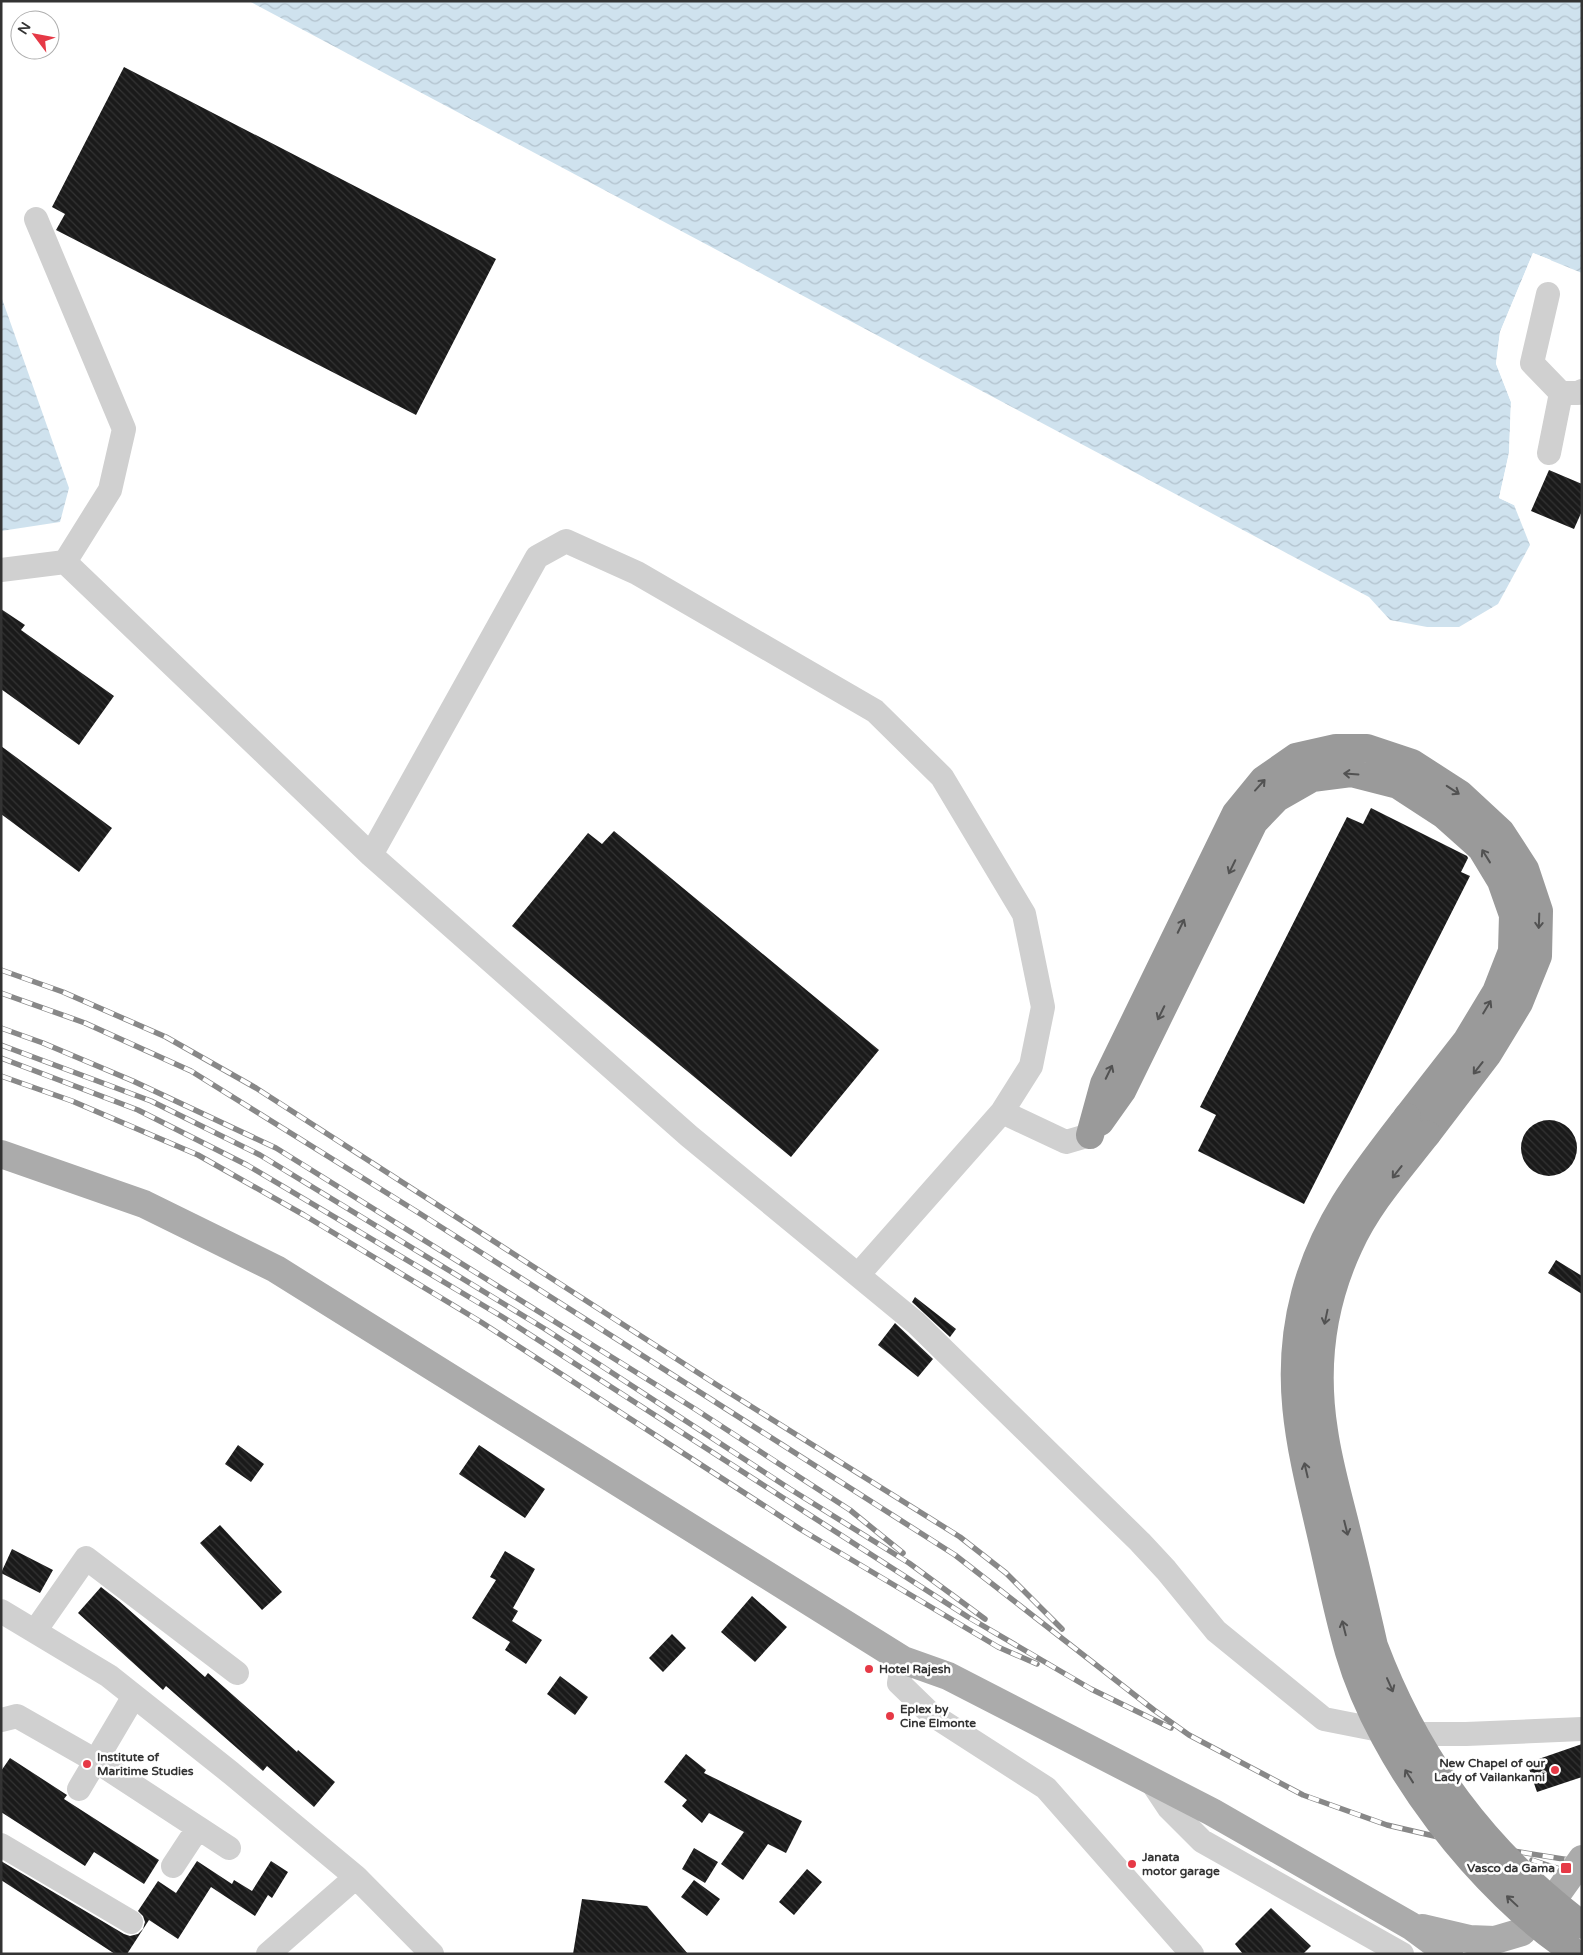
<svg xmlns="http://www.w3.org/2000/svg" width="1583" height="1955" viewBox="0 0 1583 1955" font-family="'Varela Round',sans-serif">
  <defs>
    <pattern id="water-waves" width="16" height="10" patternUnits="userSpaceOnUse" patternTransform="scale(1.25)"><rect width="16" height="10" fill="#cfe2ee"/><path d="M0 5q4-4 8 0t8 0" fill="none" stroke="#b2c2cd"/></pattern>
    <pattern id="building-back-hatch" width="6" height="6" patternUnits="userSpaceOnUse" patternTransform="scale(1.25)"><rect width="6" height="6" fill="#1a1a1a"/><path d="M-1 5l2 2M0 0l6 6M5-1l2 2" fill="none" stroke="#333"/></pattern>
  </defs>
  <rect width="100%" height="100%" fill="#fff"/>
  <path fill="url(#water-waves)" d="M249 1H1582V273L1533 253 1500 332 1496 363 1511 402 1509 453 1499 498 1514 505 1530 545 1498 604 1459 627H1427L1390 620 1369 597Z
    M1 296 69 488 60 522 1 531Z"/>
  <path fill="#fff" d="M1533 253 1551 260 1550 263 1534 256 1503 333 1499 363 1514 402 1512 453 1502 497 1515 503 1514 505 1499 498 1509 453 1511 402 1496 364 1500 332Z"/>
  <path fill="url(#building-back-hatch)" d="M124 67 496 259 416 415 56 230 65 214 52 207Z
    M1549 470 1582 484V511L1574 529 1531 511Z
    M1 609 25 625 21 630 114 696 79 745 1 689Z
    M1 746 112 828 79 872 1 814Z
    M1371 808 1467 856 1468 858 1461 872 1470 876 1304 1204 1198 1151 1216 1115 1200 1107 1347 817 1363 824Z
    M614 831 879 1050 791 1157 512 926 588 833 602 844Z
    M1521 1148a28 28 0 1 1 56 0a28 28 0 1 1-56 0Z
    M1556 1260 1582 1276V1294L1548 1273Z
    M915 1297 956 1329 950 1337 912 1302Z
    M895 1323 933 1359 918 1377 878 1345Z
    M238 1445 264 1464 251 1482 225 1464Z
    M479 1445 545 1489 525 1518 459 1474Z
    M220 1525 282 1592 262 1610 200 1543Z
    M12 1549 53 1570 40 1593 1 1573Z
    M505 1551 535 1569 513 1608 518 1611 512 1621 542 1640 526 1664 505 1650 510 1642 472 1618 496 1580 490 1577Z
    M101 1587 119 1601 205 1677 208 1673 297 1752 298 1750 335 1782 314 1807 267 1766 263 1771 166 1686 163 1690 78 1613Z
    M752 1596 787 1627 755 1662 721 1632Z
    M672 1634 686 1648 663 1672 649 1658Z
    M560 1676 588 1697 575 1715 547 1694Z
    M1582 1744V1777L1537 1792 1527 1763Z
    M686 1754 706 1770 704 1773 802 1821 786 1853 768 1844 743 1880 721 1864 744 1832 709 1813 702 1823 682 1806 687 1800 664 1782Z
    M10 1758 67 1795 64 1799 159 1860 144 1884 94 1852 85 1866 1 1812V1771Z
    M694 1848 718 1862 705 1883 682 1869Z
    M1 1861 124 1934 130 1936 138 1934 143 1929 145 1922 143 1916 138 1911 158 1881 176 1893 197 1861 232 1884 234 1880 252 1891 271 1861 288 1872 272 1898 268 1895 255 1916 211 1887 178 1939 149 1920 127 1954H115L1 1880Z
    M807 1869 822 1882 794 1915 779 1902Z
    M694 1880 720 1899 707 1916 681 1897Z
    M582 1899 647 1906 688 1954H573Z
    M1271 1908 1311 1946 1303 1954H1243L1235 1944Z"/>
  <g fill="none" stroke-linecap="round" stroke-linejoin="round">
    <path stroke="#d0d0d0" stroke-width="24" d="M36 219 124 429 110 490 65 562
      M1548 294 1532 363 1561 393H1578L1582 391
      M1549 453 1561 393
      M1 570 65 562 371 855 689 1136 916 1323 1140 1542 1166 1570 1216 1631 1324 1719 1400 1734H1466L1582 1729
      M371 855 537 557 566 541 637 573 875 711 942 777 1024 914 1043 1007 1031 1066 1002 1112 858 1275
      M1002 1112 1066 1142 1090 1135
      M1 1611 109 1676 231 1773 356 1877 432 1954
      M35 1631 86 1558 237 1673
      M903 1660 899 1683 931 1714 1046 1788 1192 1954
      M1 1720 17 1716 96 1761 229 1848
      M1151 1781 1169 1808 1202 1841 1402 1954
      M79 1789 134 1696
      M1 1845 131 1922
      M173 1866 198 1828
      M268 1954 356 1877"/>
    <path stroke="#ababab" stroke-width="28" d="M1 1154 144 1204 276 1269 903 1660 948 1676 1212 1812 1411 1926 1449 1954
      M1422 1928 1469 1939 1495 1940 1522 1932 1549 1902"/>
    <path stroke="#9a9a9a" stroke-width="28" d="M1100 1122 1122 1091 1254 822 1277 798 1312 778 1351 773 1398 785 1444 815 1481 848 1501 881 1513 915 1512 951 1496 992 1467 1040 1407 1117
      M1090 1135 1104 1084 1236 813 1263 780 1296 757 1336 748H1367L1412 763 1460 794 1501 832 1525 869 1539 911 1538 956 1519 1003 1488 1054 1427 1134"/>
    <g stroke="#888" stroke-width="5.5">
      <path id="rail" d="M1 970 63 992 166 1037 256 1088 717 1385 960 1537 1006 1573 1062 1629
        M1 993 85 1023 191 1071 419 1213 955 1555 1154 1710 1189 1735 1303 1795 1387 1825 1464 1843 1582 1862
        M1 1028 43 1043 133 1081 276 1148 695 1409 850 1510 903 1553
        M1 1045 151 1101 260 1155 545 1329 790 1489 909 1563 985 1619
        M1 1058 138 1110 247 1165 501 1316 968 1617 1091 1689 1171 1728
        M1 1076 72 1101 198 1155 304 1215 481 1322 800 1529 998 1647 1037 1664
        M1532 1860 1582 1876"/>
    </g>
    <use href="#rail" stroke="#fff" stroke-width="4" stroke-dasharray="11" stroke-linecap="butt"/>
    <path stroke="#ababab" stroke-width="28" d="M1560 1890 1582 1859"/>
    <path stroke="#9a9a9a" stroke-width="28" d="M1407 1117C1363 1174 1324 1222 1305 1294 1283 1377 1300 1445 1319 1526 1329 1568 1337 1611 1349 1652 1381 1762 1481 1892 1577 1954
      M1427 1134C1399 1170 1368 1204 1349 1246 1322 1304 1314 1368 1324 1431 1328 1460 1336 1488 1343 1516 1354 1559 1364 1602 1374 1646 1417 1760 1484 1851 1582 1925"/>
  </g>
  <defs><path id="oneway-shaft" d="M-6 0H5M1.5-3L5.5 0L1.5 3" fill="none" stroke-width="1.6" stroke-linecap="round" stroke-linejoin="round" transform="scale(1.25)"/></defs>
  <g stroke="#525252">
    <use href="#oneway-shaft" transform="translate(1351 774) rotate(-176)"/>
    <use href="#oneway-shaft" transform="translate(1260 785) rotate(-48)"/>
    <use href="#oneway-shaft" transform="translate(1453 790) rotate(33)"/>
    <use href="#oneway-shaft" transform="translate(1486 856) rotate(-122)"/>
    <use href="#oneway-shaft" transform="translate(1232 867) rotate(116)"/>
    <use href="#oneway-shaft" transform="translate(1539 921) rotate(92)"/>
    <use href="#oneway-shaft" transform="translate(1181 926) rotate(-64)"/>
    <use href="#oneway-shaft" transform="translate(1487 1007) rotate(-59)"/>
    <use href="#oneway-shaft" transform="translate(1161 1013) rotate(116)"/>
    <use href="#oneway-shaft" transform="translate(1478 1068) rotate(128)"/>
    <use href="#oneway-shaft" transform="translate(1109 1072) rotate(-64)"/>
    <use href="#oneway-shaft" transform="translate(1397 1172) rotate(128)"/>
    <use href="#oneway-shaft" transform="translate(1326 1317) rotate(102)"/>
    <use href="#oneway-shaft" transform="translate(1306 1470) rotate(-103)"/>
    <use href="#oneway-shaft" transform="translate(1346 1528) rotate(76)"/>
    <use href="#oneway-shaft" transform="translate(1344 1628) rotate(-104)"/>
    <use href="#oneway-shaft" transform="translate(1390 1685) rotate(66)"/>
    <use href="#oneway-shaft" transform="translate(1409 1776) rotate(-122)"/>
    <use href="#oneway-shaft" transform="translate(1512 1901) rotate(-137)"/>
  </g>
  <g fill="#e63946" stroke="#fff" stroke-width="2">
    <circle cx="869" cy="1669" r="5"/>
    <circle cx="890" cy="1716" r="5"/>
    <circle cx="87" cy="1764" r="5"/>
    <circle cx="1555" cy="1770" r="5"/>
    <circle cx="1132" cy="1864" r="5"/>
    <rect x="1560" y="1862" width="12" height="12" rx="2.5"/>
  </g>
  <g text-anchor="middle" dominant-baseline="central" stroke-width="5" stroke-linejoin="round" paint-order="stroke">
    <g font-size="12" font-weight="bold" fill="#333" stroke="#fff" text-anchor="start">
      <text x="879" y="1669">Hotel Rajesh</text>
      <text x="900" y="1709">Eplex by<tspan x="900" dy="14">Cine Elmonte</tspan></text>
      <text x="97" y="1757">Institute of<tspan x="97" dy="14">Maritime Studies</tspan></text>
      <text x="1545" y="1763" text-anchor="end">New Chapel of our<tspan x="1545" dy="14">Lady of Vailankanni</tspan></text>
      <text x="1142" y="1857">Janata<tspan x="1142" dy="14">motor garage</tspan></text>
      <text x="1555" y="1868" text-anchor="end">Vasco da Gama</text>
    </g>
  </g>
  <rect width="1583" height="1955" fill="none" stroke="#333333" stroke-width="5"/>
  <g transform="translate(35 35) rotate(302)"><circle r="24" fill="#ffffff" stroke="#adadad"/>
  <path d="M0-4L9 19L0 12L-9 19Z" fill="#e63946"/>
  <text y="-8" font-size="14" font-weight="bold" text-anchor="middle" fill="#333333">N</text>
  </g>
</svg>
